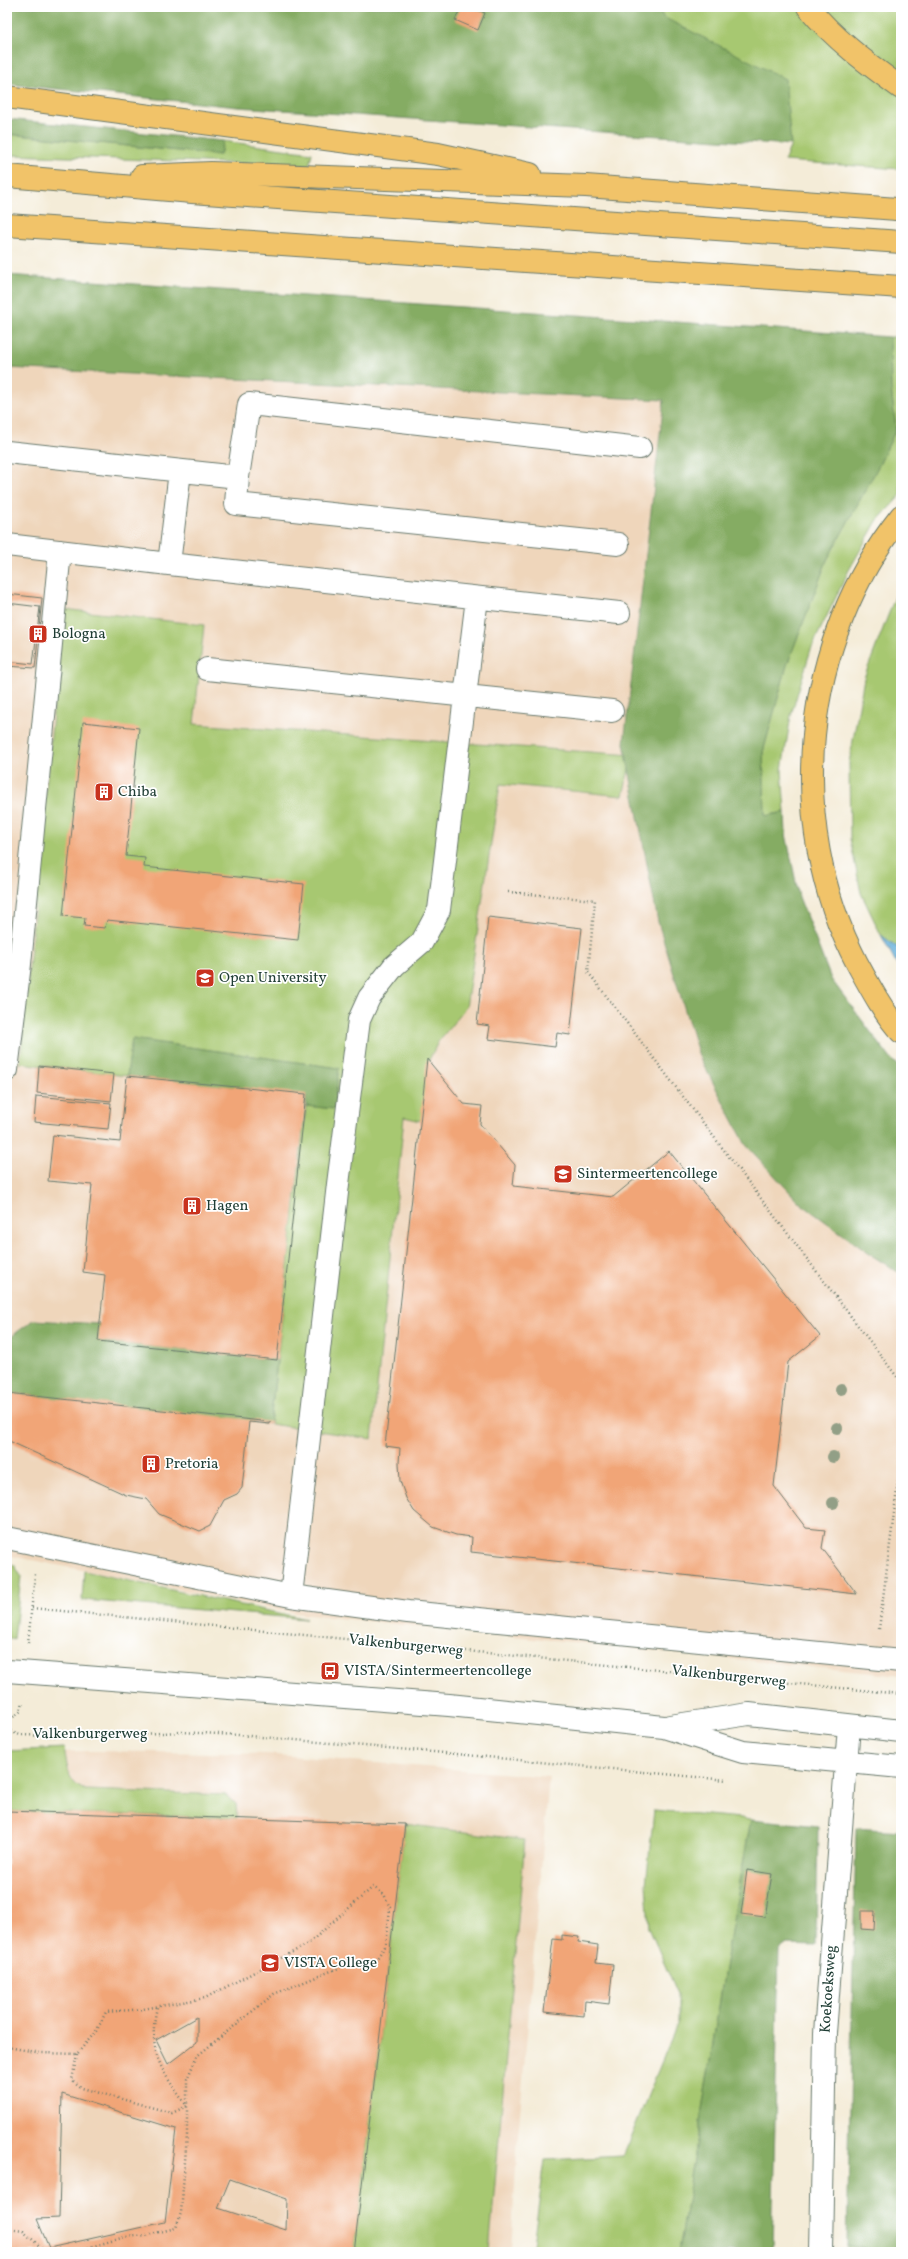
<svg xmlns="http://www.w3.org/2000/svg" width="908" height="2259" viewBox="0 0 908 2259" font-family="Vollkorn,serif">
  <rect width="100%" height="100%" fill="#fff"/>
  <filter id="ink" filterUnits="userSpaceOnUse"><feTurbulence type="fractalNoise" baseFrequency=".025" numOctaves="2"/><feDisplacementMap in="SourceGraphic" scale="8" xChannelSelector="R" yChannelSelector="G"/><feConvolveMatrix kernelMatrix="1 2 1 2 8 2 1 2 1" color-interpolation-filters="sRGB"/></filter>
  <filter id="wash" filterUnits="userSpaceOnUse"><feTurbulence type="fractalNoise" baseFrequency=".012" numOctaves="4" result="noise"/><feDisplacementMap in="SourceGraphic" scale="16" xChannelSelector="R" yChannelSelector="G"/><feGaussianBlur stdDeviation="0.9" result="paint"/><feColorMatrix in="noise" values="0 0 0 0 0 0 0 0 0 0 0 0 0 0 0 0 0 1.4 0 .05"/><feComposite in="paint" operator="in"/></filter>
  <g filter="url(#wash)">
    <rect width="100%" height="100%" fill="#f4ecd8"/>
    <path fill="#efd6bb" d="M7 368 664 400 624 743 658 922 699 1056 746 1145 800 1203 871 1255 901 1274V1676L301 1614 7 1555Z
      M92 1751 265 1754 549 1777 517 2149 511 2252H7V1753Z"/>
    <path fill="#a7c871" stroke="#638252" d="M658 7H901V169L784 161 791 145 662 17Z
      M7 134 220 155 223 141 312 153 309 166 12 155 7 154Z
      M890 337H901V495L877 521 849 570 811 649 791 715 782 770 785 812 765 816 763 752 787 665 827 560 879 465 896 429 891 388Z
      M901 585V950L881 935 861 893 850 839 849 763 864 678 897 592Z
      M63 609 204 625 194 724 632 755 623 796 500 784 466 1007 438 1042 429 1060 421 1121 404 1117 372 1439 270 1424 306 1106 334 1109 338 1068 132 1039 127 1076 20 1063Z
      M7 1561 15 1566 21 1576 14 1640 7 1637Z
      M84 1571 306 1619 82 1600Z
      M64 1748C68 1766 66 1782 85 1790L227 1795 236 1804 237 1818 7 1811V1751Z
      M654 1810 751 1819 729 1944 679 2252H532L545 2160 623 2156 678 2022V1994L649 1928 646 1884Z
      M405 1824 525 1840 489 2252H354Z
      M901 2144V2252H847V2246L894 2252 899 2242Z"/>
    <path fill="#85ac63" stroke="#52744c" d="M7 7H658L663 17 785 79 791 145 238 107 7 84Z
      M7 119 223 141 220 155 7 134Z
      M7 275 890 337 891 388 896 429 879 465 827 560 787 665 763 752 765 816 785 812 786 834 799 897 831 979 891 1059 901 1069V1274L871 1255 800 1203 746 1145 699 1056 658 922 624 743 664 400 7 368Z
      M132 1039 339 1068 334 1109 306 1106V1095L127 1076Z
      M34 1320 100 1324 99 1341 277 1360 270 1424 7 1393V1341L17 1332Z
      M751 1819 818 1826 816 1945 787 1944 779 1950 772 2252H679L729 1944Z
      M856 1828 901 1831V2144L899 2242 894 2252 847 2246Z"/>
    <path fill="#5eabd7" stroke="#3e7486" d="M881 935 901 950V972Z"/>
    <g id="blocks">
      <path fill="#f1a577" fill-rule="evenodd" d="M461 7H471L485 13 478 30 455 20Z
        M7 594 42 598 35 668 7 666V661L33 664 40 607 7 603Z
        M83 722 139 728 126 856 145 858 144 867 304 884 298 940 107 920 105 928 84 926 85 918 63 916Z
        M488 917 582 928 570 1035 557 1033 555 1047 488 1039 490 1026 477 1024Z
        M427 1059 464 1104 482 1106 480 1124 515 1165 513 1186 613 1197 669 1151 820 1336 788 1362 774 1486 806 1528 825 1530 822 1548 857 1594 471 1552 472 1537 456 1535 433 1527 414 1511 406 1498 400 1481 399 1463 400 1448 385 1446Z
        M39 1066 114 1074 111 1101 37 1093Z
        M127 1076 306 1094 277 1360 98 1341 105 1275 83 1272 92 1185 48 1181 53 1135 120 1142Z
        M36 1096 111 1103 108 1129 34 1122Z
        M7 1393 17 1394 270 1422V1424L249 1422 242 1488 237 1494 224 1500 210 1526 200 1531 159 1514 146 1499 126 1495 7 1440Z
        M7 1811 405 1824 354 2252H7ZM197 2017V2042L168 2064 156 2040ZM62 2094 176 2129 165 2222 49 2248 37 2219 59 2218ZM230 2179 287 2199 286 2230 218 2208Z
        M747 1870 772 1874 765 1917 741 1914Z
        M861 1911H875L874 1930 861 1929Z
        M562 1935 579 1937 578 1942 598 1945 596 1963 613 1965 609 2004 585 2001 584 2016 544 2012 553 1939 562 1940Z"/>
    </g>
  </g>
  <g filter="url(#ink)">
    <use href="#blocks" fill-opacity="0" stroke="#6a7a6d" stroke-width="1"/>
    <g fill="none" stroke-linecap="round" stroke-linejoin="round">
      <g stroke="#6a7a6d" stroke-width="24">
        <path id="minor" d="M7 452 238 477 236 504 618 544
          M180 471 169 564 619 613
          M238 477 249 404 640 448
          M7 545 169 564
          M207 669 612 711
          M7 1070 20 964 60 551
          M7 1538 291 1596 408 1612 901 1661
          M291 1596 338 1184 359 1020 369 998 394 966 422 942 439 910 477 598
          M7 1671 449 1705 664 1727 743 1752 901 1767
          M670 1726 749 1714 901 1731
          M821 2252 825 2033 849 1726"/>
      </g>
      <g stroke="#6a7a6d" stroke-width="24">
        <path id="major" d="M7 97 438 154 530 174
          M7 176 192 192 901 242
          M142 176 211 173 586 186 897 209
          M7 225 901 287"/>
      </g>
      <g stroke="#6a7a6d" stroke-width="24">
        <path id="highway" d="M808 7C834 39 868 64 901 88
          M897 209H901
          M901 516C802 641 783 822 857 963 869 985 884 1014 901 1032"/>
      </g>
      <path stroke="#6a7a6d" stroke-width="2.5" stroke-dasharray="1 3" stroke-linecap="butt" d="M508 892 595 900 588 972 901 1382
        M32 1608 901 1694
        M879 1629 901 1459
        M28 1643 35 1574
        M7 1722 21 1711 23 1701
        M7 1730 20 1735 81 1737 181 1732 238 1735 456 1754 727 1780
        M7 2047 42 2053 77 2054 97 2030 106 2012 143 2009 205 1998 308 1944 373 1887 384 1894 390 1908 386 1945 375 1961 346 1965 274 1994 197 2056 187 2079V2135L181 2213 176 2228 147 2235 125 2237 73 2252
        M77 2054 72 2080 82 2088 172 2113 187 2106C161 2071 147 2051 157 2007
        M7 2229 23 2231 46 2252"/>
      <use href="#minor" stroke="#fff" stroke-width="22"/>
      <use href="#major" stroke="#f1c369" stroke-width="22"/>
      <use href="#highway" stroke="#f1c369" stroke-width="22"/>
    </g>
    <g fill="#929f86">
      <circle cx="841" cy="1389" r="6"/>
      <circle cx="837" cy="1428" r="6"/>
      <circle cx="833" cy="1457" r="6"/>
      <circle cx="833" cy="1503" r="6"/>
    </g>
  </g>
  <defs>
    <g id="building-square" transform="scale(1)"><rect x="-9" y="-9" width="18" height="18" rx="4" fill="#c8321e" stroke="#fff"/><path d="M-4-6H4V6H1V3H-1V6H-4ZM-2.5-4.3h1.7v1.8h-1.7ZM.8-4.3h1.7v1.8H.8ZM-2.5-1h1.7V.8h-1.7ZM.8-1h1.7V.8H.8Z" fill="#fff"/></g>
    <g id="university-square" transform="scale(1)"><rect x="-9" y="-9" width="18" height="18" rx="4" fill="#c8321e" stroke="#fff"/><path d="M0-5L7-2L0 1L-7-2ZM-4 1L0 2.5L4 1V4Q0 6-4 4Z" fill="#fff"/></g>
    <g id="school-square" transform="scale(1)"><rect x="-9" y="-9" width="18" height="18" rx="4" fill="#c8321e" stroke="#fff"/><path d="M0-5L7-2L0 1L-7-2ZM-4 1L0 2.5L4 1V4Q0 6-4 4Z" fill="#fff"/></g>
    <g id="bus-square" transform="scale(1)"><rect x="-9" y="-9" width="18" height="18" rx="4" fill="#c8321e" stroke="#fff"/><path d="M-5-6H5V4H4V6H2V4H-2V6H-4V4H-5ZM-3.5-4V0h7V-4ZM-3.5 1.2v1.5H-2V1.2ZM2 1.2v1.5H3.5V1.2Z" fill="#fff"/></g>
  </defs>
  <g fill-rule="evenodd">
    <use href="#building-square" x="38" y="634"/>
    <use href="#building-square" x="104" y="792"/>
    <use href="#university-square" x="205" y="978"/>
    <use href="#school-square" x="563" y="1174"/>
    <use href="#building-square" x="192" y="1206"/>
    <use href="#building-square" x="151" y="1464"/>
    <use href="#bus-square" x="330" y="1671"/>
    <use href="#university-square" x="270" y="1963"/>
  </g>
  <g text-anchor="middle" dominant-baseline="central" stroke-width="3.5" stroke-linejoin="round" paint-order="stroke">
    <g font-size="15" fill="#1f3d34" stroke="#fff" text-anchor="start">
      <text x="52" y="634">Bologna</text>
      <text x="118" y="792">Chiba</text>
      <text x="219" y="978">Open University</text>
      <text x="577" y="1174">Sintermeertencollege</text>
      <text x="206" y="1206">Hagen</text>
      <text x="165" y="1464">Pretoria</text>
      <text x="344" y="1671">VISTA/Sintermeertencollege</text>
      <text x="284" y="1963">VISTA College</text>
    </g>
    <g font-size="15" fill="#1f3d34" stroke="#fff">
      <text transform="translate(406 1646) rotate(6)">Valkenburgerweg</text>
      <text transform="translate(729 1677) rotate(6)">Valkenburgerweg</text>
      <text x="90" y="1734">Valkenburgerweg</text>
      <text transform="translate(829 1989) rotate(-86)">Koekoeksweg</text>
    </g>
  </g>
  <rect width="908" height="2259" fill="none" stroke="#fff" stroke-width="24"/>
</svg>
